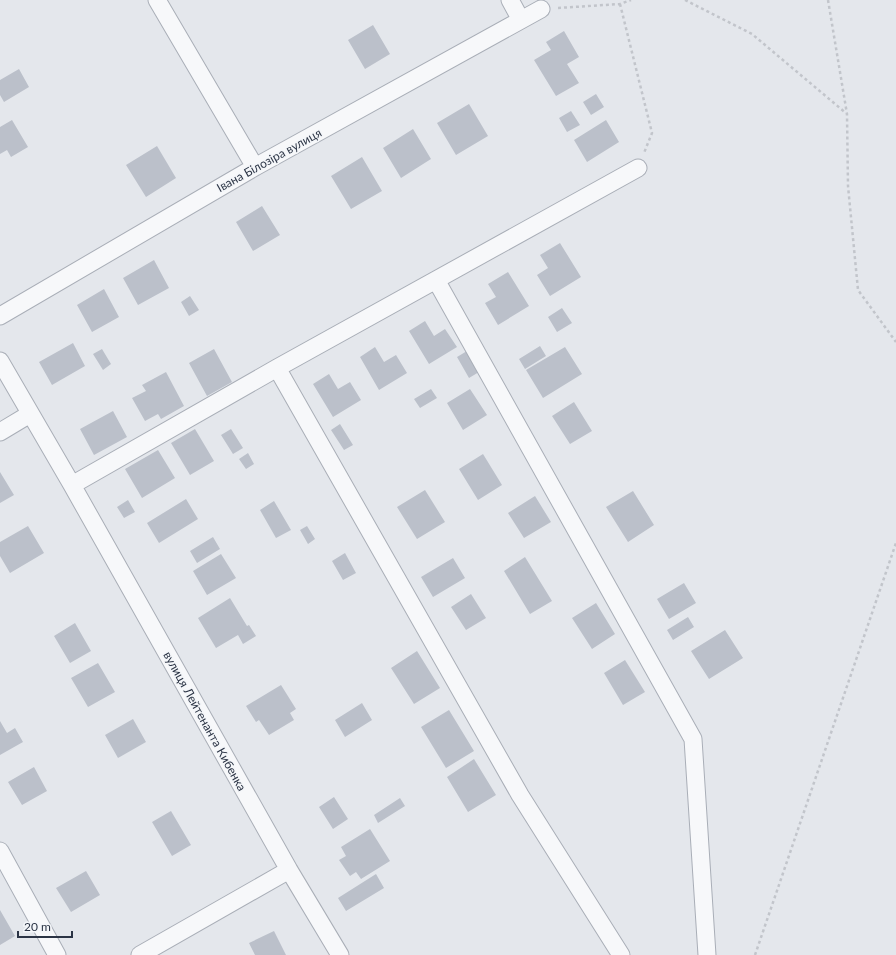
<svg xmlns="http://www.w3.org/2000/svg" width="896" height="955" viewBox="0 0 896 955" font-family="Lato,sans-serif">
  <rect width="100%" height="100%" fill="#e4e7ec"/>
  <path fill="#bbc0ca" d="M373 25 390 54 365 69 348 40Z
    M564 31 579 57 567 64 579 83 556 96 534 60 551 50 546 42Z
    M19 69 29 87 4 102 0 95V80Z
    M596 94 604 107 591 115 583 102Z
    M469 104 488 136 456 155 437 123Z
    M571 111 580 125 567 132 559 118Z
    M12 120 28 147 11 157 7 150 0 154V127Z
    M606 120 619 142 587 162 574 140Z
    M413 129 431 159 401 178 383 148Z
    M157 146 176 178 146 197 126 165Z
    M362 157 382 191 351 209 331 176Z
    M262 206 280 235 253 251 236 222Z
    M560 243 581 277 550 296 537 275 548 268 540 255Z
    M154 260 169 288 138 305 123 278Z
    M508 272 529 306 498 325 485 303 496 297 488 284Z
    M104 289 119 317 92 332 77 305Z
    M190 296 199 310 189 316 181 302Z
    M562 308 572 323 557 332 548 317Z
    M425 321 434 336 445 329 457 347 429 364 409 331Z
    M73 343 85 366 52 385 39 362Z
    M540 346 546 356 525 369 519 359Z
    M375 347 384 362 396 355 407 373 379 390 360 357Z
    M565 347 582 374 543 398 526 370Z
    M102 349 111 364 103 370 93 354Z
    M214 349 232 382 207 396 189 363Z
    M467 351 479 372 469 378 457 357Z
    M166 372 184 406 161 419 158 414 145 421 132 398 146 391 142 385Z
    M329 374 338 389 350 382 361 400 333 417 313 384Z
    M431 389 437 398 420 408 414 399Z
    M470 389 487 415 463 430 447 403Z
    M574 402 592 431 570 444 552 416Z
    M113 411 127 437 94 455 80 429Z
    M340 424 353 445 344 450 331 430Z
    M195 429 214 461 190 475 171 443Z
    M231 429 243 448 233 454 221 435Z
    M158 450 175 478 142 498 125 469Z
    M248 453 254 464 246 469 239 459Z
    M483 454 502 485 478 500 459 469Z
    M0 472 14 495 0 503Z
    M425 490 445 522 417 539 397 507Z
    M633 491 654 525 628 542 606 507Z
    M535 496 551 522 524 538 508 513Z
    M186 499 198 519 159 543 147 523Z
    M128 500 135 512 124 518 117 507Z
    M274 501 291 530 276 538 260 510Z
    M28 526 44 553 10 573 0 556V542Z
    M307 526 315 539 308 544 300 530Z
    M213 537 220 549 197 563 190 551Z
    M345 553 356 573 343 580 332 561Z
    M221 554 236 578 207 595 193 571Z
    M525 557 552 601 530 614 504 571Z
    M453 558 465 578 433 597 421 577Z
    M684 583 696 603 669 619 657 599Z
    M471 594 486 618 466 630 451 607Z
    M230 598 247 626 249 625 256 636 243 644 238 635 216 648 198 618Z
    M596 603 615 634 592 649 572 618Z
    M688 617 694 627 673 640 667 630Z
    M75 623 91 651 70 663 54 636Z
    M725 630 743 658 709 679 691 651Z
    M417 651 440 688 414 704 391 668Z
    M625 660 645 692 623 705 604 673Z
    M98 663 115 692 88 707 71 678Z
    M281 685 296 709 290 713 294 720 269 735 259 720 256 722 246 706Z
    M362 703 372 720 345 737 335 720Z
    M449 710 474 751 446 768 421 727Z
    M133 719 146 742 118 758 105 735Z
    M0 721 7 733 15 728 23 742 0 755Z
    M474 759 496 795 468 812 447 777Z
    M34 767 47 791 22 805 8 782Z
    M334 797 348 819 333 829 319 807Z
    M400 798 405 806 378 823 374 815Z
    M171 811 191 845 172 856 152 822Z
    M370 829 390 861 361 879 356 872 350 876 339 860 346 856 341 847Z
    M86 871 100 895 71 912 56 888Z
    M376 874 384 888 346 911 338 898Z
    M0 910 15 936 0 945Z
    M274 931 286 955H255L249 943Z"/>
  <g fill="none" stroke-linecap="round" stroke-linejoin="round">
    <g stroke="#a9aeb7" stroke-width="19">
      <path id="minor" d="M157 0 255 167
        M510 0 521 20
        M436 280 693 739 707 955
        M0 316 255 167 541 9
        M0 361 72 485 289 870 340 955
        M277 368 520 795 621 955
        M0 432 30 414
        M72 485 277 368 638 168
        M0 851 57 955
        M140 955 289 870"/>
    </g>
    <path stroke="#c2c5cb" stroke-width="2.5" stroke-dasharray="3 3" stroke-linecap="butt" d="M685 0 752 34 847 114
      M828 0 847 114 848 186 858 290 896 342
      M620 4 652 133 644 153
      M558 8 620 4 631 0
      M755 955 896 543"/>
    <use href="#minor" stroke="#f7f8fa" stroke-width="17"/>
  </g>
  <g text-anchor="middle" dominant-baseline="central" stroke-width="3" stroke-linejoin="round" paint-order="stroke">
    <g font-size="12" fill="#2b3445" stroke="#f4f6f9">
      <text transform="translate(269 160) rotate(-29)">Івана Білозіра вулиця</text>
      <text transform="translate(205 721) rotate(61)">вулиця Лейтенанта Кибенка</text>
    </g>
  </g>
  <path d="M18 931v6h54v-6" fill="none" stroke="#2b3445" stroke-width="2"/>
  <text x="24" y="931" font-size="12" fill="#2b3445" stroke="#f4f6f9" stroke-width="3" paint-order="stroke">20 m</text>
</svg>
